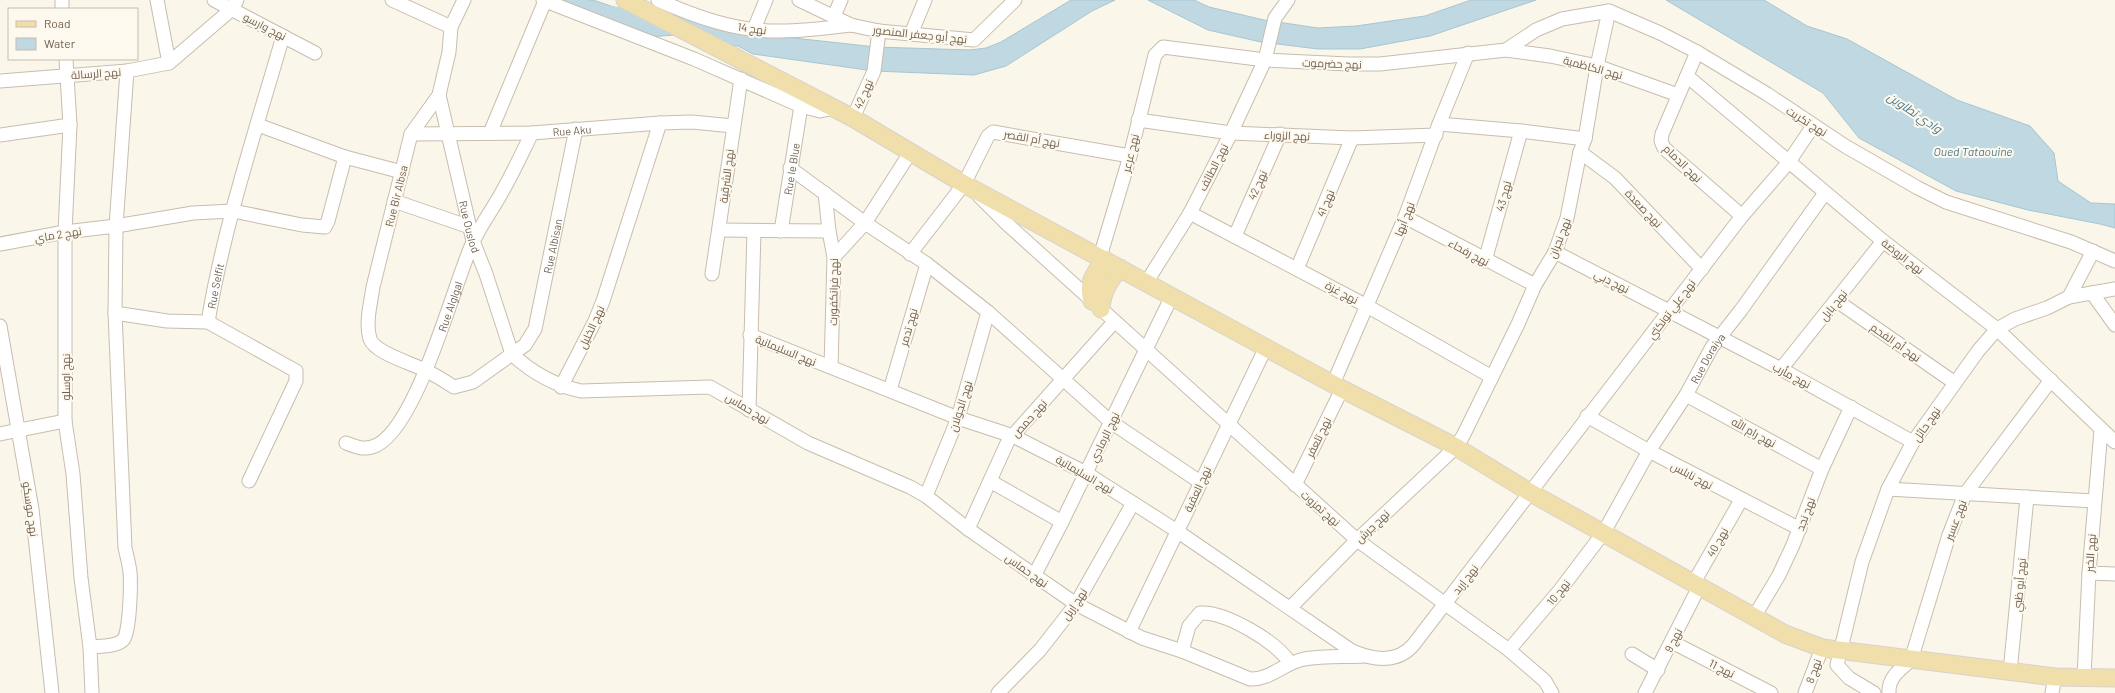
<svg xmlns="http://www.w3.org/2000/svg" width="2115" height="693" viewBox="0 0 2115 693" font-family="Barlow,Cairo,sans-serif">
  <rect width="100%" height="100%" fill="#faf6e9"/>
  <path fill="#c0d8e2" stroke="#a7c6d2" d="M567 0H593L638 15 675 35 648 37Z
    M1071 0H1115L1092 11 1006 66 974 75 874 71 753 54 738 46 725 44 672 14 757 34 876 47 970 50 986 48 1001 42Z
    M1148 0H1194L1209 7 1264 20 1318 28 1356 26 1425 16 1471 0H1536L1430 36 1360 49H1318L1261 42 1208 30Z
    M1666 0H1764L1807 26 1847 39 1957 100 2030 126 2054 153 2058 181 2091 203 2115 204V228L2100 224 2028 210 1956 191 1859 138 1823 93Z"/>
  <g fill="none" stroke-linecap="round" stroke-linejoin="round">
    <path stroke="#c0d8e2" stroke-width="18" d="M569 0 593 13 619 16"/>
    <g stroke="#c8bdae" stroke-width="15">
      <g id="minor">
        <path d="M62 0V9"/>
        <path d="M157 0 169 63"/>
        <path d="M214 0 315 53"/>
        <path d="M392 0 451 27"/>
        <path d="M464 0 451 27 449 52 439 95 411 134 373 287C371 302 365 323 370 339 375 353 411 363 425 370 435 375 445 381 454 387L473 382 512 354C532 373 554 385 581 391L710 387 808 443 910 487 926 496 968 529 1076 604 1142 638 1182 651 1250 679C1270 680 1284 663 1304 659 1323 656 1344 657 1364 656"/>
        <path d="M543 0 694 59 801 106 820 111 835 108"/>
        <path d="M658 0C696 17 738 32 780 31 804 31 827 28 851 25"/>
        <path d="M799 0 851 25 879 31 974 40 1015 0"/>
        <path d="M834 16 841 0"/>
        <path d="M754 29 766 0"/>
        <path d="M911 34 925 0"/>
        <path d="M1506 50 1536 30 1562 19 1609 11 1660 33 1697 52 1767 94 1845 146 1918 188 1946 202 2071 242 2115 261"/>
        <path d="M1697 52 1662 134 1661 141 1664 148 1742 216"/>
        <path d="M66 59 70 125 65 232V421L73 474 81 578 90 647 92 693"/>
        <path d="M1687 76 1883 241 1997 329 2115 442"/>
        <path d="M0 81 127 71 169 63 232 9 237 0"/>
        <path id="s1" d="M439 95 473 241 486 274 512 354 525 345 535 329 576 129"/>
        <path d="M853 118 874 71 879 31"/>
        <path d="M1138 120 1231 133 1352 138 1436 135"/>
        <path d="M1439 124 1521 131 1585 139"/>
        <path d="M258 125 345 157 402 172"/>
        <path d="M490 133 545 1"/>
        <path id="s2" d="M411 134 532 133 660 123 692 122 733 126"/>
        <path d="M0 135 70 125"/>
        <path d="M1580 152 1615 178 1702 269"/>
        <path d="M790 168 865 223 927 264 988 312 1111 422 1200 482"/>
        <path d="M825 193 829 231 834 257 831 367"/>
        <path d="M979 196 1006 223 1357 540 1509 650 1545 681 1552 693"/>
        <path d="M394 201 470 227"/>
        <path d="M1190 213 1367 306 1492 377"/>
        <path d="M1405 217 1535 285"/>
        <path d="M719 230 829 231"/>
        <path id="s3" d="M781 231 801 106"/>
        <path d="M1235 236 1280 134"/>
        <path d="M0 244 65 232 116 226 193 213 233 211 302 225 325 227 328 221 345 157"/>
        <path d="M1555 252 1781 369 1913 442"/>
        <path d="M910 254 964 184 988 136 993 132 1130 156"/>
        <path d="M834 257 865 223 910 153"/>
        <path d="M1100 257 1130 156 1153 63 1155 55 1163 47 1265 60 1348 64H1380L1506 50 1550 56 1597 66 1678 95"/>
        <path d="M1485 261 1521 131"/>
        <path d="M1297 269 1352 138"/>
        <path d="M712 274 741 79"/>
        <path d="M1146 283 1190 213 1231 133 1265 60 1275 18 1288 0"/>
        <path d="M2092 293 2115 325"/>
        <path d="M2069 297 2093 251"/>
        <path d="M1837 301 1955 383"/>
        <path d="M115 313 167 321 208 322"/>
        <path d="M0 326 32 509 52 693"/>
        <path d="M750 335 958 418 1013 436 1086 473 1177 531 1352 651C1373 660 1398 664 1414 644L1742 216 1788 163 1813 126"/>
        <path d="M1781 369 1883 241"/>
        <path d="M1333 384 1405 217 1439 124 1468 53"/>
        <path d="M561 387 595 321 603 301 660 123"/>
        <path d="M890 390 927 264"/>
        <path d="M1686 395 1822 469"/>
        <path d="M749 410 754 231"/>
        <path d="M1587 416 1649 451 1800 529"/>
        <path d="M0 434 65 421"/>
        <path id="s4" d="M346 443C354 446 362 450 372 447 416 435 454 282 473 242 481 224 493 209 502 192 513 173 522 153 532 133"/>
        <path id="s5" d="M249 481 296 381V371L208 322C224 225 256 130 283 36"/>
        <path d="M990 481 1062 522"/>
        <path d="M1295 485 1342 389"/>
        <path d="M1888 489 2094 501"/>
        <path d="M926 496 958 418 988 312"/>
        <path d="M968 529 1008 441 1114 322"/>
        <path d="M2089 573 2115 574"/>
        <path d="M1034 576 1062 522 1172 296"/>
        <path d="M1693 584 1741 500"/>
        <path d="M1290 608 1357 540 1456 447 1463 436 1518 324 1535 285 1555 252 1567 218 1580 152 1585 139 1597 66 1609 11"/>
        <path d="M1754 617 1779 575 1793 545 1822 469 1851 407"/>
        <path d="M1129 632 1266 347"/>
        <path d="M1672 642 1771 693"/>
        <path d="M90 647C100 646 116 647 123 640 130 634 131 583 130 572 129 564 127 556 125 548L115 313 116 226 127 71"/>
        <path id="s6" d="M1509 650 1560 590 1604 532 1649 451 1686 395 1712 347 1741 310 1825 193"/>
        <path d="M1182 651 1189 626 1200 613C1225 611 1277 642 1290 663"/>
        <path d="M1632 654 1658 670"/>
        <path d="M2010 672 2027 497"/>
        <path d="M2084 677 2089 573 2101 430"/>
        <path d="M998 693 1040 650 1076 604 1133 503"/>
        <path d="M1645 693 1699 587"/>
        <path d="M1805 693 1822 648"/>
        <path d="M1874 693 1849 678 1837 665 1862 562 1888 489 1913 442 1978 351 1997 329 2015 319 2047 308 2069 297 2115 289"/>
        <path d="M1889 693C1888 677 1901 669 1911 660L1949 535 1965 494 2051 380"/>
        <path d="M2052 693 2055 677"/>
      </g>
    </g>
    <g stroke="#d8d2ce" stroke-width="19">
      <path id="major" d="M625 0 853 118 964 184 1342 389 1456 447 1531 493 1785 634 1822 648 2055 677 2115 678
        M1092 301C1087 282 1094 275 1104 259
        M1101 309C1102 292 1109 281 1120 268"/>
    </g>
    <use href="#minor" stroke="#fff" stroke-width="13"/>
    <use href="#major" stroke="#f0dfaa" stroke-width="17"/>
  </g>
  <g text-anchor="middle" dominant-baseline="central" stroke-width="4" stroke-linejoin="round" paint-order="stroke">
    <g font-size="11" fill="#726050" stroke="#fdf9ef">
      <text transform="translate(265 26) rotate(27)">نهج وارسو</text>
      <text transform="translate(752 28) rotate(8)">نهج 14</text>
      <text transform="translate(920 34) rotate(6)">نهج أبو جعفر المنصور</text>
      <text transform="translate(1332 63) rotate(2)">نهج حضرموت</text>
      <text transform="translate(1593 67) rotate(15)">نهج الكاظمية</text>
      <text transform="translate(96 73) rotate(-4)">نهج الرسالة</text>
      <text transform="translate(863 94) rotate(-66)">نهج 42</text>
      <text transform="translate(1807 121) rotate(32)">نهج تكريت</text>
      <text stroke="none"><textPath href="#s2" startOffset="161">Rue Aku</textPath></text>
      <text transform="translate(1287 135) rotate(2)">نهج الزوراء</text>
      <text transform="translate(1032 138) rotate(10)">نهج أم القصر</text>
      <text transform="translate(1130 153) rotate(-76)">نهج عرعر</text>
      <text transform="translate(1683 163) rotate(44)">نهج الدمام</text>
      <text transform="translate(1213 167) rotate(-63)">نهج الطائف</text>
      <text stroke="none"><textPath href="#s3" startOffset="63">Rue le Blue</textPath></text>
      <text transform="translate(726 176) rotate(-83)">نهج الشرقية</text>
      <text transform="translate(1257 185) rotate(-66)">نهج 42</text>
      <text transform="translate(396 196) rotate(-76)">Rue Bir Albsa</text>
      <text transform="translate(1503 196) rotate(-75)">نهج 43</text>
      <text transform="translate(1325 203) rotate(-67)">نهج 41</text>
      <text transform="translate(1644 208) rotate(46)">نهج صعدة</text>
      <text transform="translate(1404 219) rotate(-68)">نهج أبها</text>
      <text stroke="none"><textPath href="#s1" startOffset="135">Rue Ouslod</textPath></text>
      <text transform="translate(58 234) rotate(-9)">نهج 2 ماي</text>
      <text transform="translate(1559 238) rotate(-68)">نهج نجران</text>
      <text stroke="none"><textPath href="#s1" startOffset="389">Rue Albisan</textPath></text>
      <text transform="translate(1469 252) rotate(28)">نهج رفحاء</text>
      <text transform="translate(1903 256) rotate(38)">نهج الروضة</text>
      <text transform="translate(1612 281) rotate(27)">نهج دبي</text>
      <text stroke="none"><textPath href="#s5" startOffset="258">Rue Selfit</textPath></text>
      <text transform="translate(833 292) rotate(-89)">نهج فرانكفورت</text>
      <text transform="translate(1342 292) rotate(28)">نهج غزة</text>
      <text transform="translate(1833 305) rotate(-51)">نهج بابل</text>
      <text stroke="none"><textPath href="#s4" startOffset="191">Rue Alglgal</textPath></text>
      <text transform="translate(1671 309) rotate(-53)">نهج علي تونكتي</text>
      <text transform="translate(591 327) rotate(-65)">نهج الخليل</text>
      <text transform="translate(908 327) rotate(-74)">نهج تدمر</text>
      <text transform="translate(1896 342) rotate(35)">نهج أم الفحم</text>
      <text transform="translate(786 350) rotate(22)">نهج السليمانية</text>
      <text stroke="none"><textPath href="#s6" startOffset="354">Rue Doraiya</textPath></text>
      <text transform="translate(1792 375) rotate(28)">نهج مأرب</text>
      <text transform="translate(65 377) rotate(-90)">نهج اوسلو</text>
      <text transform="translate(960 406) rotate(-72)">نهج الجولان</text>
      <text transform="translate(748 408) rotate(31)">نهج حماس</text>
      <text transform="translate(1029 418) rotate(-48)">نهج حمص</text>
      <text transform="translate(1926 424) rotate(-55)">نهج حائل</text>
      <text transform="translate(1754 432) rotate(29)">نهج رام الله</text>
      <text transform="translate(1104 437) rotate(-64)">نهج الرمادي</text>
      <text transform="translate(1318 437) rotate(-64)">نهج تلعفر</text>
      <text transform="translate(1085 474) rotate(30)">نهج السليمانية</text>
      <text transform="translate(1692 475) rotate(28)">نهج نابلس</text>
      <text transform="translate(1197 489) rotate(-65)">نهج العقبة</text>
      <text transform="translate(1321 508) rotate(41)">نهج تمزوت</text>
      <text transform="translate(31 509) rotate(82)">نهج موسكو</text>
      <text transform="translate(1805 514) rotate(-70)">نهج نجد</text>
      <text transform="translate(1955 520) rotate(-69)">نهج عسير</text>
      <text transform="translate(1372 526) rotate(-44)">نهج جرش</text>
      <text transform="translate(1717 542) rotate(-60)">نهج 40</text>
      <text transform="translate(2090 553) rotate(-86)">نهج الخبر</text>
      <text transform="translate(1027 570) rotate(35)">نهج حماس</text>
      <text transform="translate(1465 579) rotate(-52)">نهج إربد</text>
      <text transform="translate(2019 585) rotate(-85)">نهج أبو ظبي</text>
      <text transform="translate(1558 592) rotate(-51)">نهج 10</text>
      <text transform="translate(1074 604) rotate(-56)">نهج إربل</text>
      <text transform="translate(1673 640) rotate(-63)">نهج 9</text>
      <text transform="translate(1722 668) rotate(27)">نهج 11</text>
      <text transform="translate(1813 671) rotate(-70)">نهج 8</text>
    </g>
    <g font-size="12" font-style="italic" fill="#4f7889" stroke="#fdf9ef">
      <text transform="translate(1915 112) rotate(34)">وادي تطاوين</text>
      <text x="1973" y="151">Oued Tataouine</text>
    </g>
  </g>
  <rect x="8" y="8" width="130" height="52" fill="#fdf9ef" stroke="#c5bcaf"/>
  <rect x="16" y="21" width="20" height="6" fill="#f0dfaa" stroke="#c5bcaf"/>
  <text x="44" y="28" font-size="12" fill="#726050">Road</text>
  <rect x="16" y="38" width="20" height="12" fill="#c0d8e2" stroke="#c5bcaf"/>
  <text x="44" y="48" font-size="12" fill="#726050">Water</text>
</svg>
